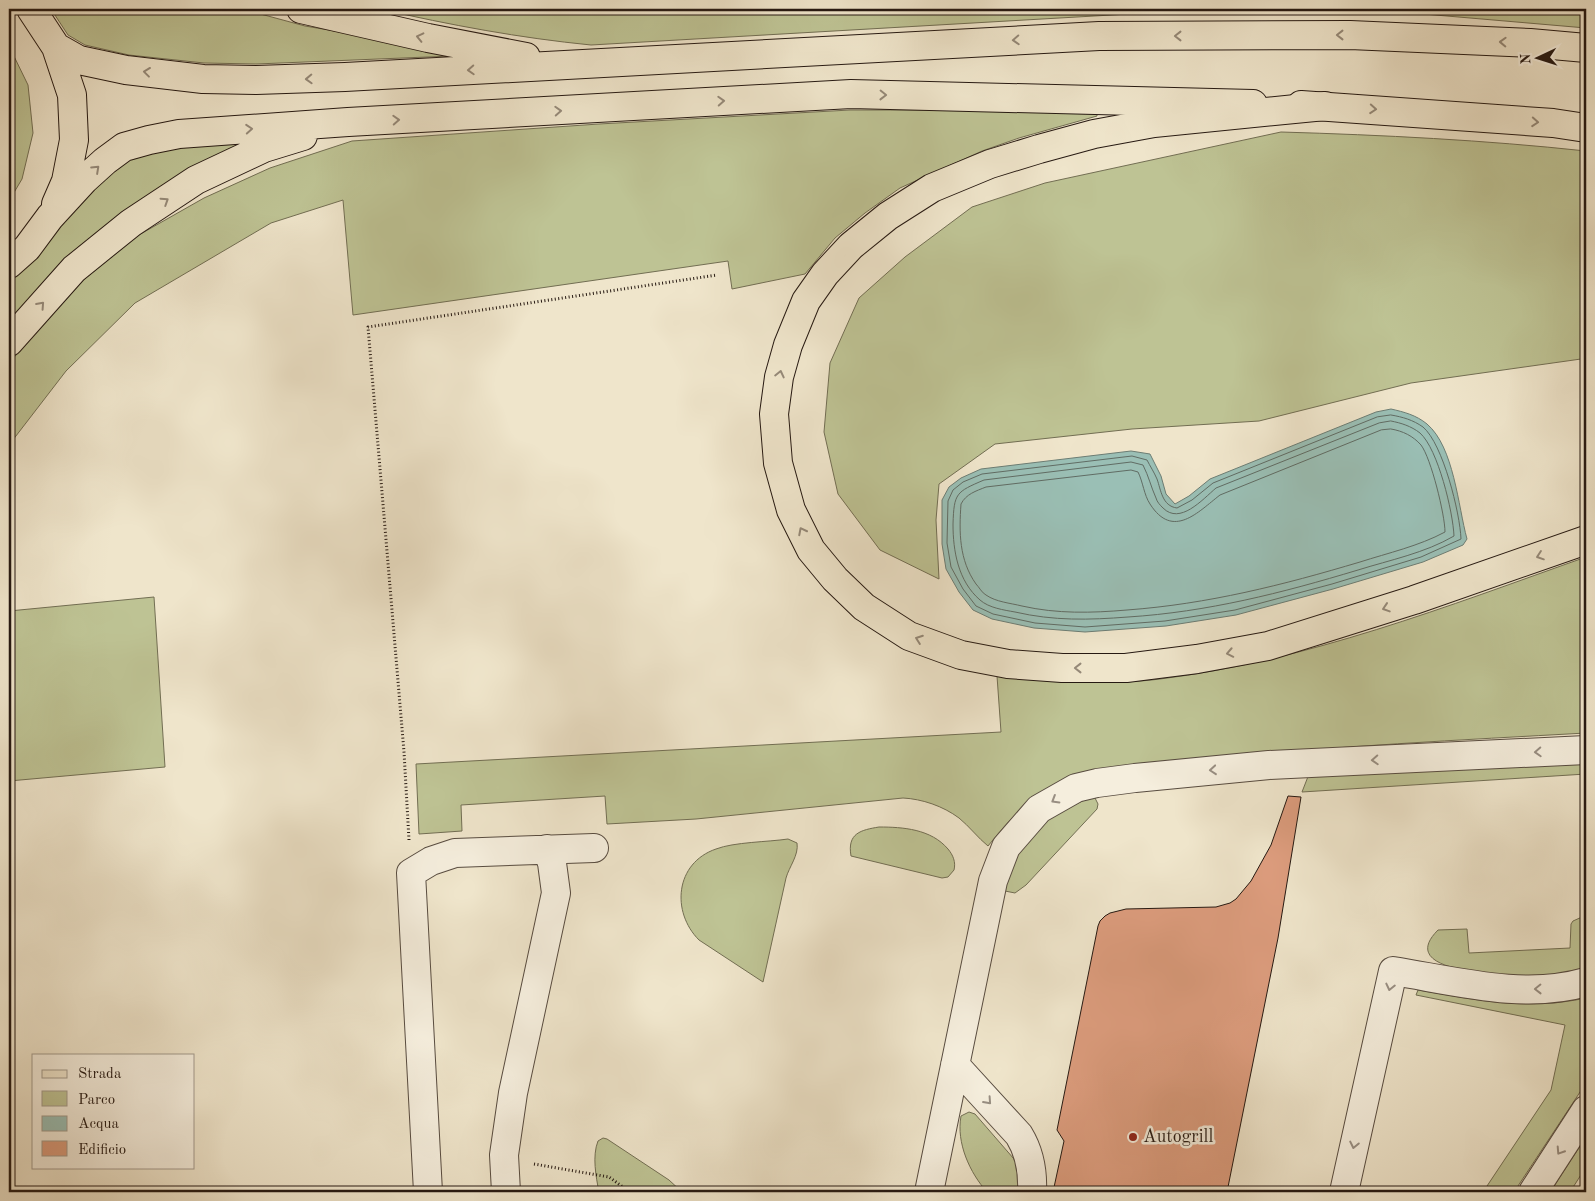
<svg xmlns="http://www.w3.org/2000/svg" width="1595" height="1201" viewBox="0 0 1595 1201" font-family="'Old Standard TT',serif">
  <rect width="100%" height="100%" fill="#efe5cb"/>
  <filter id="stains"><feTurbulence type="fractalNoise" baseFrequency=".004" numOctaves="4"/><feColorMatrix values="0 0 0 0 .2 0 0 0 0 .09 0 0 0 0 .02 0 0 0 .5 -.17"/></filter>
  <radialGradient id="worn" r=".72"><stop offset=".6" stop-color="#630" stop-opacity="0"/><stop offset="1" stop-color="#630" stop-opacity=".3"/></radialGradient>
  <path fill="#bec394" stroke="#726e53" d="M51 9H242L305 26 476 55 256 64 204 63 129 55 85 45 68 35Z
    M380 9H1586V28L1412 13 1129 14 591 45C520 38 450 25 380 9Z
    M9 46 28 85 33 133 22 179 9 201Z
    M850 110H1097V116L1019 138 982 151 900 188 865 213 835 238 805 274 732 289 728 261 353 315 343 200 271 223 135 303 66 371 9 445V363L83 280 137 236 204 198 270 168 352 141 599 124Z
    M1281 132C1383 135 1484 140 1586 151V361L1581 359 1411 383 1259 421 1132 429 995 444 939 484 936 520 939 579 880 550 838 494 824 432 830 363 859 298 905 257 972 207 1045 183Z
    M252 140 9 324V278L35 256 92 188 129 158 152 150Z
    M1586 557V733C1460 740 1335 746 1209 759 1164 764 1106 764 1064 781 1032 793 1009 820 988 846 978 838 969 826 959 818 943 806 922 799 903 798L696 819 607 824 605 796 461 805 462 831 419 834 416 764 1001 732 997 676C1051 680 1107 686 1160 679 1307 661 1448 606 1586 557Z
    M154 597 165 767 9 781V611Z
    M1586 761V774L1302 792 1309 774Z
    M1093 796 1095 798 1098 804 1097 809 1026 885 1015 893 1005 891 1004 888 1011 862 1049 817Z
    M879 827C903 827 931 829 948 849 953 855 956 862 954 870L948 877 942 878 851 856C847 833 861 830 879 827Z
    M788 839 797 843C799 855 789 867 786 878L763 982 699 940C671 912 675 863 716 849 734 842 768 842 788 839Z
    M1582 917H1586V968C1568 975 1549 977 1530 978 1518 979 1504 975 1492 974 1470 971 1402 966 1438 930L1467 929 1469 953 1570 948 1571 924 1573 921Z
    M1418 990C1478 1000 1525 1011 1586 998V1083L1514 1192H1483L1551 1090 1565 1025 1416 995Z
    M969 1112 975 1114 1014 1159 1017 1165 1021 1192H987C970 1173 956 1143 961 1116Z
    M1586 1137V1167L1570 1192H1550Z
    M603 1138 607 1139 669 1180 682 1192H599C596 1177 592 1156 598 1141Z"/>
  <path fill="#9abfb5" stroke="#6c7d74" d="M1391 409C1404 412 1416 415 1427 424 1454 447 1458 506 1467 539L1463 545 1423 562 1333 589 1236 615 1166 626 1085 632 1034 628 992 619 973 610 959 592 946 569 942 544V500L949 487 961 478 981 469 1131 451 1150 454 1161 476 1166 494 1175 504 1189 496 1210 479 1376 412Z"/>
  <g fill="none" stroke-linecap="round" stroke-linejoin="round">
    <path stroke="#606c64" stroke-width="1" d="M1391 415C1403 417 1413 420 1423 427 1443 444 1460 513 1461 539L1421 557 1332 584 1235 610 1165 621 1085 627 1035 623 993 614 976 606 963 589 951 567 947 543 948 501 953 490 963 482 982 474 1132 456 1147 460C1150 466 1154 472 1157 479 1161 490 1162 506 1177 508L1192 500 1213 483 1377 417Z
      M1391 421C1401 423 1411 426 1420 433 1438 449 1453 512 1454 536 1425 553 1390 560 1358 570 1282 593 1207 612 1128 617 1089 620 1054 621 1015 612 1004 610 989 608 980 600 958 581 953 551 953 524 954 493 956 492 984 480L1131 462 1143 465C1149 477 1151 487 1156 498 1157 502 1160 505 1163 508 1180 525 1202 500 1216 488L1379 423Z
      M1391 429C1403 431 1413 436 1421 445 1431 458 1445 515 1445 532 1419 546 1388 553 1360 562 1283 585 1208 604 1127 610 1092 613 1057 614 1022 606 1010 603 996 602 986 595 982 593 979 587 976 584 959 560 959 532 961 504 966 494 976 491 986 487L1131 470 1138 472C1143 482 1144 495 1150 504 1173 540 1198 512 1220 495L1381 430Z"/>
  </g>
  <path fill="#dc9c7d" stroke="#261912" d="M1288 796 1301 797 1278 938 1227 1192H1053L1064 1141 1057 1130 1098 926 1100 921 1105 916 1110 913 1126 909 1216 907 1230 903 1236 899 1251 881 1271 845Z"/>
  <g fill="none" stroke-linecap="round" stroke-linejoin="round">
    <g stroke="#584c40" stroke-width="30">
      <path id="minor" d="M955 1065 1019 1135C1030 1153 1033 1172 1032 1192
        M428 1192 411 873 431 861 455 853 594 848
        M506 1192 504 1155 513 1093 556 893 552 863 547 849
        M929 1192 993 881 1006 847 1039 809 1076 788 1097 783 1135 778 1269 765 1586 750
        M1344 1192 1393 971C1456 981 1524 1000 1586 982
        M1533 1192 1586 1110"/>
    </g>
    <g stroke="#261912" stroke-width="30">
      <path id="major" d="M31 9 56 47 72 95 74 140 66 181 56 204
        M301 9 428 38 526 57
        M56 47 79 60 126 70 203 79 256 80 345 77 1099 36 1350 35 1530 43 1586 48
        M1301 105 1553 123 1586 128
        M9 264 27 248 50 217 84 180 105 161 124 147 149 140 179 134 348 122 851 94 1253 104
        M9 342 74 269 131 223 196 180 264 148 303 136"/>
    </g>
    <g stroke="#261912" stroke-width="30">
      <path id="highway" d="M1325 106 1154 123 1094 134 1039 149 990 164 932 188 888 216 851 246 825 274 806 301 788 345 779 377 774 414 778 463 791 510 811 550 835 579 864 607 909 636 961 655 1008 664 1062 668H1126L1197 659 1268 646 1414 600 1586 540"/>
    </g>
    <path stroke="#261912" stroke-width="3" stroke-dasharray="1 2.5" stroke-linecap="butt" d="M409 840 404 752 368 327 717 275
      M534 1164 609 1177 630 1192"/>
    <use href="#minor" stroke="#f5eedd" stroke-width="28"/>
    <use href="#major" stroke="#efe5cb" stroke-width="28"/>
    <use href="#highway" stroke="#efe5cb" stroke-width="28"/>
  </g>
  <defs><path id="oneway-chevron" d="M-2-3.5L2.5 0L-2 3.5" fill="none" stroke-width="1.6" stroke-linecap="round" stroke-linejoin="round" transform="scale(1.25)"/></defs>
  <g stroke="#958978">
    <use href="#oneway-chevron" transform="translate(1340 35) rotate(-180)"/>
    <use href="#oneway-chevron" transform="translate(1178 36) rotate(180)"/>
    <use href="#oneway-chevron" transform="translate(420 37) rotate(-167)"/>
    <use href="#oneway-chevron" transform="translate(1016 40) rotate(177)"/>
    <use href="#oneway-chevron" transform="translate(1503 42) rotate(-178)"/>
    <use href="#oneway-chevron" transform="translate(471 70) rotate(177)"/>
    <use href="#oneway-chevron" transform="translate(147 72) rotate(-173)"/>
    <use href="#oneway-chevron" transform="translate(309 79) rotate(178)"/>
    <use href="#oneway-chevron" transform="translate(883 95) rotate(1)"/>
    <use href="#oneway-chevron" transform="translate(721 101) rotate(-3)"/>
    <use href="#oneway-chevron" transform="translate(1373 109) rotate(4)"/>
    <use href="#oneway-chevron" transform="translate(558 111) rotate(-3)"/>
    <use href="#oneway-chevron" transform="translate(396 120) rotate(-3)"/>
    <use href="#oneway-chevron" transform="translate(1535 122) rotate(4)"/>
    <use href="#oneway-chevron" transform="translate(249 129) rotate(-4)"/>
    <use href="#oneway-chevron" transform="translate(96 169) rotate(-43)"/>
    <use href="#oneway-chevron" transform="translate(165 201) rotate(-33)"/>
    <use href="#oneway-chevron" transform="translate(41 305) rotate(-48)"/>
    <use href="#oneway-chevron" transform="translate(780 374) rotate(-77)"/>
    <use href="#oneway-chevron" transform="translate(802 531) rotate(-117)"/>
    <use href="#oneway-chevron" transform="translate(1540 556) rotate(161)"/>
    <use href="#oneway-chevron" transform="translate(1386 608) rotate(162)"/>
    <use href="#oneway-chevron" transform="translate(919 639) rotate(-160)"/>
    <use href="#oneway-chevron" transform="translate(1230 653) rotate(169)"/>
    <use href="#oneway-chevron" transform="translate(1078 668) rotate(-180)"/>
  </g>
  <g stroke="#988e82">
    <use href="#oneway-chevron" transform="translate(1538 752) rotate(177)"/>
    <use href="#oneway-chevron" transform="translate(1375 760) rotate(177)"/>
    <use href="#oneway-chevron" transform="translate(1213 770) rotate(175)"/>
    <use href="#oneway-chevron" transform="translate(1055 800) rotate(149)"/>
    <use href="#oneway-chevron" transform="translate(1390 987) rotate(103)"/>
    <use href="#oneway-chevron" transform="translate(1538 989) rotate(179)"/>
    <use href="#oneway-chevron" transform="translate(988 1101) rotate(48)"/>
    <use href="#oneway-chevron" transform="translate(1354 1145) rotate(102)"/>
    <use href="#oneway-chevron" transform="translate(1560 1151) rotate(123)"/>
  </g>
  <circle fill="#8f2418" stroke="#f5eedd" stroke-width="2" cx="1133" cy="1137" r="5"/>
  <g text-anchor="middle" dominant-baseline="central" stroke-width="5" stroke-linejoin="round" paint-order="stroke">
    <g font-size="18" fill="#261912" stroke="#f5eedd" text-anchor="start">
      <text x="1143" y="1137">Autogrill</text>
    </g>
  </g>
  <rect width="1595" height="1201" fill="none" stroke="#efe5cb" stroke-width="30"/>
  <rect x="10" y="10" width="1575" height="1181" fill="none" stroke="#261912" stroke-width="2.5"/>
  <rect x="15" y="15" width="1565" height="1171" fill="none" stroke="#261912"/>
  <rect x="32" y="1054" width="162" height="115" fill="#f5eedd" stroke="#a2998c"/>
  <rect x="42" y="1070" width="25" height="8" fill="#efe5cb" stroke="#a2998c"/>
  <text x="78" y="1078" font-size="15" fill="#261912">Strada</text>
  <rect x="42" y="1091" width="25" height="15" fill="#bec394" stroke="#a2998c"/>
  <text x="78" y="1104" font-size="15" fill="#261912">Parco</text>
  <rect x="42" y="1116" width="25" height="15" fill="#9abfb5" stroke="#a2998c"/>
  <text x="78" y="1128" font-size="15" fill="#261912">Acqua</text>
  <rect x="42" y="1141" width="25" height="15" fill="#dc9c7d" stroke="#a2998c"/>
  <text x="78" y="1154" font-size="15" fill="#261912">Edificio</text>
  <g transform="translate(1538 58) rotate(266)" stroke="#f5eedd" stroke-width="4" paint-order="stroke">
  <path d="M0-4L9 19L0 12L-9 19Z" fill="#261912"/>
  <text y="-8" font-size="14" font-weight="bold" text-anchor="middle" fill="#261912">N</text>
  </g>
  <rect width="100%" height="100%" filter="url(#stains)"/>
  <rect width="100%" height="100%" fill="url(#worn)"/>
</svg>
